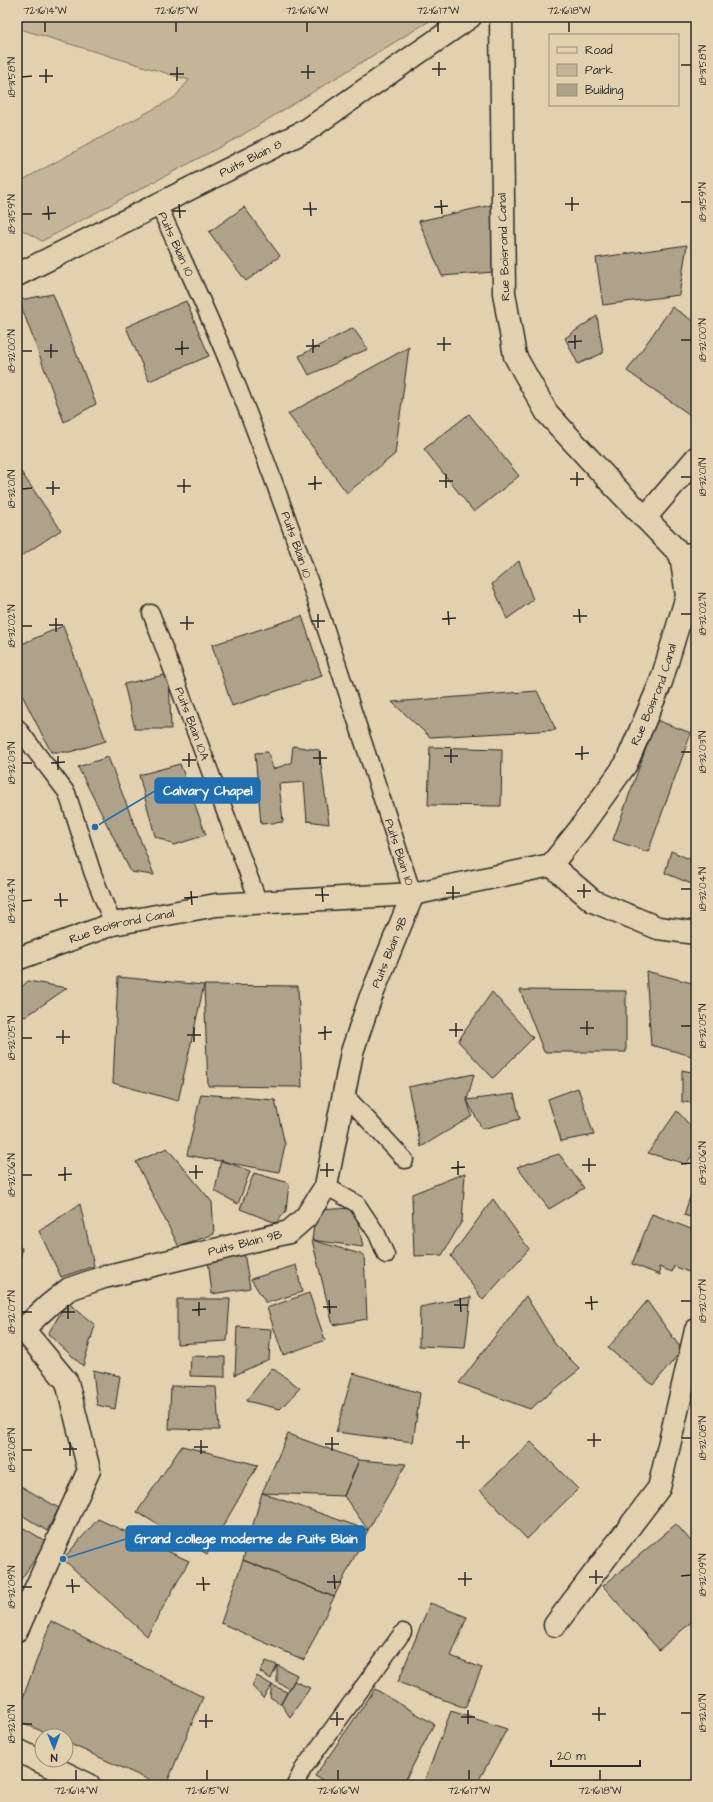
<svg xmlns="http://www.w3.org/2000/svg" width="713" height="1802" viewBox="0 0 713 1802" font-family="'Architects Daughter',sans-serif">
  <rect width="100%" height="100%" fill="#e2d0ae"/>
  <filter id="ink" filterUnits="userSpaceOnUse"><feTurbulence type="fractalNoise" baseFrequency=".025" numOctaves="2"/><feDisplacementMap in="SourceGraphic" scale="8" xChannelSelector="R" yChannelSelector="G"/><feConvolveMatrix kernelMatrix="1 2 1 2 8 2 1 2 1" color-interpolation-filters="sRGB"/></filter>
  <g filter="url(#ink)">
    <path fill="#c4b599" stroke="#787062" d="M17 17H436L239 137 42 241 17 227V183L174 98 189 80 17 28Z"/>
    <path fill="#afa28a" stroke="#2b2b2b" d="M496 204 494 272 442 276 419 221Z
      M244 207 280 256 246 281 209 232Z
      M687 245 679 295 603 305 596 258Z
      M53 294 96 404 64 422 19 300Z
      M186 301 209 356 149 381 126 327Z
      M672 307 696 323V419L627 371Z
      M597 316 603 353 578 364 565 338Z
      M353 328 368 349 309 375 299 356Z
      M409 347 395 454 347 493 288 414Z
      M469 414 519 476 474 512 424 449Z
      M17 466 61 530 17 559Z
      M519 561 533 600 507 619 492 584Z
      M302 616 322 676 232 706 212 645Z
      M63 626 106 741 70 752H51L17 685V646Z
      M169 674 171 729H135L124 684Z
      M537 691 556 730 430 737 392 702Z
      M656 720 691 733 648 852 613 840Z
      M293 746 319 750 329 824 307 821 304 782 279 784 283 822 261 824 255 753 268 752 273 769 291 763Z
      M430 747 502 749 501 806 428 805Z
      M108 757 154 875 131 872 78 767Z
      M180 764 206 835 174 845 155 836 139 775Z
      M671 851 696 862 694 885 665 873Z
      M646 971 696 984V1057L651 1045Z
      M118 977 204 985 178 1101 113 1083Z
      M28 981 67 988 25 1017 17 1013V991Z
      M204 985 298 986 302 1087 208 1086Z
      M520 990 626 991V1052H544Z
      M492 992 533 1038 493 1078 458 1041Z
      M682 1070 696 1073V1103L682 1102Z
      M474 1074 467 1100 472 1116 421 1147 408 1087Z
      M578 1088 594 1135 561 1141 548 1099Z
      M201 1094 275 1100 285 1145 279 1172 187 1155Z
      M514 1094 520 1119 482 1129 467 1100Z
      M677 1111 696 1132V1150L686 1164 648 1153Z
      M167 1148 212 1202 214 1234 179 1247 136 1162Z
      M559 1154 584 1188 549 1209 517 1167Z
      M221 1160 250 1171 238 1204 215 1191Z
      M254 1173 289 1183 286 1211 276 1223 240 1209Z
      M465 1173 462 1221 442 1255 414 1256 412 1194Z
      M695 1182H696V1219L684 1215Z
      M493 1199 529 1249 483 1300 451 1256Z
      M80 1204 94 1266 61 1277 39 1231Z
      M355 1208 363 1247 312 1240 316 1210Z
      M652 1214 696 1231V1265L693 1274 674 1266 672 1272 659 1267 660 1275 632 1264Z
      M312 1240 364 1255 367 1319 333 1325Z
      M17 1247 22 1248 17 1278Z
      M244 1253 250 1288 212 1294 208 1259Z
      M296 1265 302 1292 266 1303 251 1279Z
      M309 1293 325 1340 283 1355 267 1308Z
      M526 1296 555 1344 580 1369 530 1409 459 1383Z
      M471 1297 465 1348 419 1346 420 1307Z
      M177 1299H230L227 1341 177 1344Z
      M647 1301 682 1350 653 1385 608 1348Z
      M67 1302 95 1325 83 1366 48 1334Z
      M237 1327 271 1329 269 1359 235 1375Z
      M17 1332 29 1339 17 1353Z
      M191 1356 225 1357V1377L190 1376Z
      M272 1368 300 1388 280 1409 246 1401Z
      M93 1370 120 1376 115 1409 97 1405Z
      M353 1373 420 1393 413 1442 336 1432Z
      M171 1386 216 1387 219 1430 169 1429Z
      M288 1434 359 1460 344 1496 262 1493Z
      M531 1442 578 1489 527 1539 480 1490Z
      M182 1446 258 1465 207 1554 137 1512Z
      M359 1460 406 1464 368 1530 344 1496Z
      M17 1484 59 1508 47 1531 17 1512Z
      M262 1493 368 1530 334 1597 243 1560Z
      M98 1519 189 1561 147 1636 63 1559Z
      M17 1524 47 1542 17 1585Z
      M676 1524 696 1547V1618L659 1650 603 1586Z
      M243 1560 334 1597 304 1660 221 1623Z
      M430 1603 467 1617 451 1656 482 1668 465 1708 398 1682Z
      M51 1621 203 1697 166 1785H160L66 1742V1736H52L17 1720V1714Z
      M266 1661 277 1665 271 1679 260 1672Z
      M277 1665 297 1675 290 1689 277 1682Z
      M257 1676 272 1685 263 1698 252 1686Z
      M294 1681 310 1688 290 1717 281 1704Z
      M272 1685 287 1692 281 1704 270 1697Z
      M375 1689 434 1724 403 1785H331L315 1776Z
      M451 1711 507 1729 476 1785H423Z"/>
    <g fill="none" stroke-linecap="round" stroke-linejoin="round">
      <g stroke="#2b2b2b" stroke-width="19">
        <g id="service">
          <path id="s1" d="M158 204C182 258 208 312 230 367 299 539 355 717 413 894"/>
          <path id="s2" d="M151 613 259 903"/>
          <path d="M17 727 67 793 93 874 113 924"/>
          <path d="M345 1095 405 1160"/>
          <path d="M326 1186 357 1204 377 1234 386 1255"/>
          <path d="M295 1785 303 1769 403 1632"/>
        </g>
      </g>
      <g stroke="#2b2b2b" stroke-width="25">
        <g id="minor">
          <path id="s3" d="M17 275 307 130 470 17"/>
          <path d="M645 518 696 458"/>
          <path d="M681 555 696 554"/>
          <path d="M551 865 593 901 658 928 696 933"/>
          <path d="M17 1326 23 1329 67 1382 89 1470 17 1630"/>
          <path id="s4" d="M23 1329 49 1305 69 1289 104 1277 289 1232 306 1217 326 1186 352 1052 370 999 413 894"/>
          <path d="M555 1625 659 1488 696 1330"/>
          <path d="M17 1750 89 1785"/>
        </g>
      </g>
      <g stroke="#2b2b2b" stroke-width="25">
        <g id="tertiary">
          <path id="s5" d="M17 959 113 924 216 905 413 894 551 865 579 830 626 764 661 682 687 596 681 555 614 486 547 413 515 356 504 293 501 17"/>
        </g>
      </g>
      <use href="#service" stroke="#e2d0ae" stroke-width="16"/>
      <use href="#minor" stroke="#e2d0ae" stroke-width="22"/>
      <use href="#tertiary" stroke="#e2d0ae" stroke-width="22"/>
    </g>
  </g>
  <path fill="none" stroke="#2b2b2b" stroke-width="1.5" d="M45 22V32M176 22V32M307 22V32M438 22V32M569 22V32M439 62V76M308 65V79M681 65H691M177 67V81M46 69V83M432 69H446M301 72H315M170 74H184M39 76H53M22 77 32 76M572 197V211M441 200 442 214M310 202 311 216M681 202H691M179 204 180 218M565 204H579M48 206 49 220M434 207 448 206M303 209H317M173 211H186M22 214H32M42 214 56 213M575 335V349M444 337V351M313 339V353M681 340H691M182 341V355M568 342 582 341M51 344V358M437 344H451M306 346H320M175 349 189 348M22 351H32M44 351H58M577 472V486M446 474V488M315 476V490M681 477H691M184 479V493M570 479H584M53 481V495M439 481H453M308 484 322 483M177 486H191M46 488H60M22 489 32 488M579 609 580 623M448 611 449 625M318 614V628M681 614H691M187 616V630M573 616H587M56 618V632M442 619 456 618M311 621H325M180 623H194M49 625H63M22 626H32M582 746V760M451 749V763M320 751V765M681 752H691M189 753V767M575 754 589 753M58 756V770M444 756H458M313 758H327M182 760H196M22 763H32M51 763 65 762M584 884V898M453 886V900M322 888 323 902M681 889H691M191 891 192 905M577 891H591M60 893 61 907M446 893H460M315 895H329M184 898 198 897M54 900H68M22 901 32 900M587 1021V1035M456 1023V1037M325 1026V1040M681 1026H691M194 1028V1042M580 1028H594M63 1030V1044M449 1030H463M318 1033 332 1032M187 1035H201M56 1037H70M22 1038H32M589 1158V1172M458 1161V1175M327 1163V1177M681 1164 691 1163M196 1165V1179M582 1165H596M65 1167V1181M451 1168 465 1167M320 1170H334M189 1172H203M22 1175H32M58 1175 72 1174M591 1296 592 1310M460 1298 461 1312M329 1300 330 1314M681 1301H691M199 1302V1316M585 1303 598 1302M68 1305V1319M454 1305H468M323 1307H337M192 1310 206 1309M22 1312H32M61 1312H75M594 1433V1447M463 1435V1449M332 1437V1451M681 1438H691M201 1440V1454M587 1440H601M70 1442V1456M456 1442H470M325 1444H339M194 1447H208M63 1449H77M22 1450H32M596 1570V1584M465 1572V1586M334 1575 335 1589M681 1576 691 1575M203 1577 204 1591M589 1577H603M72 1579 73 1593M458 1579H472M327 1582H341M196 1584H210M66 1586H80M22 1587H32M599 1707V1721M468 1710V1724M337 1712V1726M681 1713H691M206 1714V1728M592 1714H606M461 1717H475M330 1719H344M199 1721H213M22 1724H32M76 1770V1780M207 1770V1780M338 1770V1780M469 1770V1780M600 1770V1780"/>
  <g text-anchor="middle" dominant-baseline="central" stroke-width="3.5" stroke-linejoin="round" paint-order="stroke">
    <g font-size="12" fill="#2b2b2b" stroke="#e2d0ae">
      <text stroke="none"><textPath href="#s3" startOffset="261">Puits Blain 8</textPath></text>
      <text stroke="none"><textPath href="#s1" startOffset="44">Puits Blain 10</textPath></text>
      <text transform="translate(504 247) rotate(-92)">Rue Boisrond Canal</text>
      <text stroke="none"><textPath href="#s1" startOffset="368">Puits Blain 10</textPath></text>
      <text stroke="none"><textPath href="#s5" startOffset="746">Rue Boisrond Canal</textPath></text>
      <text stroke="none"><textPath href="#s2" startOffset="118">Puits Blain 10A</textPath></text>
      <text stroke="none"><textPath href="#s1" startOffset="692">Puits Blain 10</textPath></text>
      <text stroke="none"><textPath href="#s5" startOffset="110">Rue Boisrond Canal</textPath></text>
      <text stroke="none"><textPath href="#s4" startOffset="591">Puits Blain 9B</textPath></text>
      <text stroke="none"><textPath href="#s4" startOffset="243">Puits Blain 9B</textPath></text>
    </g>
  </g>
  <path fill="none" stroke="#1f6fb2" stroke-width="1.5" d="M95 827L155 791M63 1559L126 1539"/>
  <g fill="#1f6fb2" stroke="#e2d0ae" stroke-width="1.5">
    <circle cx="95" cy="827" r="4"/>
    <circle cx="63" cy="1559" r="4"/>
  </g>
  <g fill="#1f6fb2" stroke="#1f6fb2" stroke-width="1.5">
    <rect x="155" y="778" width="105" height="25" rx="4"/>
    <rect x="126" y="1526" width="239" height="25" rx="4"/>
  </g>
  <g font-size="13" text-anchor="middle" font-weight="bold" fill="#fff">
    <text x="208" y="795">Calvary Chapel</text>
    <text x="246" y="1543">Grand college moderne de Puits Blain</text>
  </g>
  <rect width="713" height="1802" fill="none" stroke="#e2d0ae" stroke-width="44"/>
  <rect x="549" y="34" width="130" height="72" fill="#e2d0ae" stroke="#998e7a"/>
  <rect x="557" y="47" width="20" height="6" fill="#e2d0ae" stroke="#998e7a"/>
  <text x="585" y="54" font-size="12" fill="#2b2b2b">Road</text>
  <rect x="557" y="64" width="20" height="12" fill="#c4b599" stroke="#998e7a"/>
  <text x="585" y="74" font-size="12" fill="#2b2b2b">Park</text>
  <rect x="557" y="84" width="20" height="12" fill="#afa28a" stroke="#998e7a"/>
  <text x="585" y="94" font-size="12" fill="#2b2b2b">Building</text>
  <g transform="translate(54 1748) rotate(179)"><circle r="19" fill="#e2d0ae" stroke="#998e7a"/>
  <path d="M0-3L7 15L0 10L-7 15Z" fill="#1f6fb2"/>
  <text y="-6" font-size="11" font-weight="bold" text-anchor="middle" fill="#2b2b2b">N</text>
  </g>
  <path d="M551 1760v6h89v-6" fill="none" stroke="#2b2b2b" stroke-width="2"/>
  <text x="557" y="1760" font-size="12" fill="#2b2b2b" stroke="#e2d0ae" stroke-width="3" paint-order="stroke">20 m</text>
  <rect x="22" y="22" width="669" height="1758" fill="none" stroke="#2b2b2b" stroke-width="1.5"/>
  <g font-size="10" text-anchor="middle" fill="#2b2b2b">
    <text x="45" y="14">72°16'14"W</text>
    <text x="176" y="14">72°16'15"W</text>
    <text x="307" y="14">72°16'16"W</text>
    <text x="438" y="14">72°16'17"W</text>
    <text x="569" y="14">72°16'18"W</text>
    <text transform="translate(702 65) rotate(-90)" y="4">18°31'58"N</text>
    <text transform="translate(11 77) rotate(-90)" y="4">18°31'58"N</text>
    <text transform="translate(702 202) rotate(-90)" y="4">18°31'59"N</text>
    <text transform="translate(11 214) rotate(-90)" y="4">18°31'59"N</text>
    <text transform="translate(702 340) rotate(-90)" y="4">18°32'00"N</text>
    <text transform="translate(11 351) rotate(-90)" y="4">18°32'00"N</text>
    <text transform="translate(702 477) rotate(-90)" y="4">18°32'01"N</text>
    <text transform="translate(11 489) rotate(-90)" y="4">18°32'01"N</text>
    <text transform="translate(702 614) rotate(-90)" y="4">18°32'02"N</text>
    <text transform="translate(11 626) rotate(-90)" y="4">18°32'02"N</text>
    <text transform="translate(702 752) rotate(-90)" y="4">18°32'03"N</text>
    <text transform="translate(11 763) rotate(-90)" y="4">18°32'03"N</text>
    <text transform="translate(702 889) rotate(-90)" y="4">18°32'04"N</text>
    <text transform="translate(11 901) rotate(-90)" y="4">18°32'04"N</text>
    <text transform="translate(702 1026) rotate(-90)" y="4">18°32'05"N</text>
    <text transform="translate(11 1038) rotate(-90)" y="4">18°32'05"N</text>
    <text transform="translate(702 1163) rotate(-90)" y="4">18°32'06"N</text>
    <text transform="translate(11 1175) rotate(-90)" y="4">18°32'06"N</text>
    <text transform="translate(702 1301) rotate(-90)" y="4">18°32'07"N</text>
    <text transform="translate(11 1312) rotate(-90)" y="4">18°32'07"N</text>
    <text transform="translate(702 1438) rotate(-90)" y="4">18°32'08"N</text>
    <text transform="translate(11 1450) rotate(-90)" y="4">18°32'08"N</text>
    <text transform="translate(702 1575) rotate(-90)" y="4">18°32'09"N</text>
    <text transform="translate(11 1587) rotate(-90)" y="4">18°32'09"N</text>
    <text transform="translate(702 1713) rotate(-90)" y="4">18°32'10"N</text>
    <text transform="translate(11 1724) rotate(-90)" y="4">18°32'10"N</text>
    <text x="76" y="1794">72°16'14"W</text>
    <text x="207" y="1794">72°16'15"W</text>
    <text x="338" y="1794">72°16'16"W</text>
    <text x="469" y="1794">72°16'17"W</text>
    <text x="600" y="1794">72°16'18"W</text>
  </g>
</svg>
